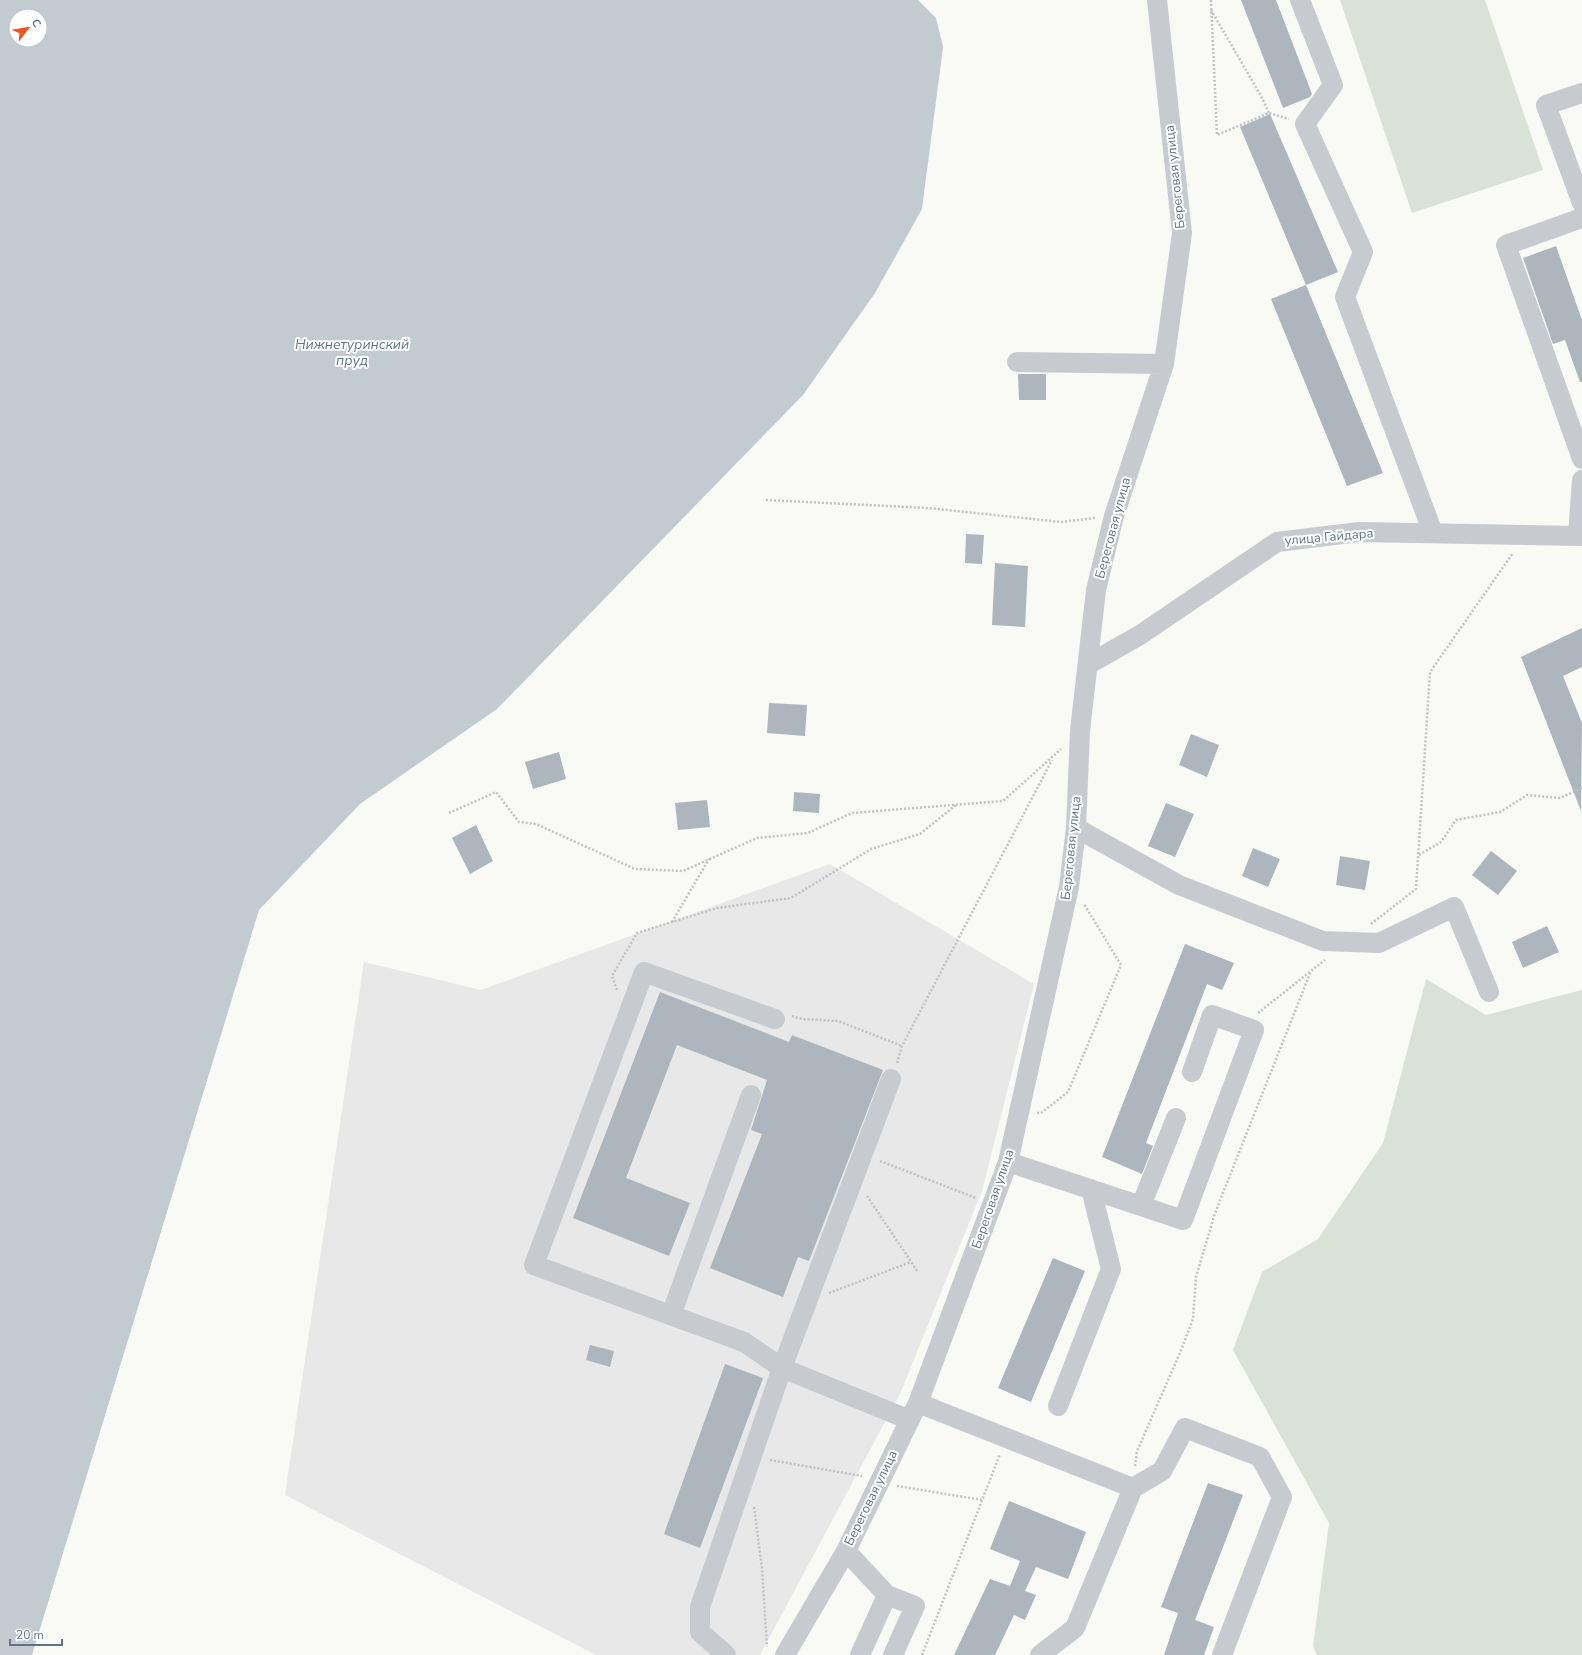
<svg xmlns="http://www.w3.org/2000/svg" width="1582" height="1655" viewBox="0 0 1582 1655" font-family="'Nunito Sans',sans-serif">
  <rect width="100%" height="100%" fill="#f9f9f6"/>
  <path fill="#e7e8e7" d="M830 864 1034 984 982 1191 900 1394 760 1655H596L285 1495 364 962 481 990Z"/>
  <path fill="#dae1d7" d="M1340 0H1485L1543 170 1412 213Z
    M1426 979 1486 1015 1582 990V1655H1317L1313 1646 1329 1523 1233 1350 1262 1272 1318 1239 1383 1143Z"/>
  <path fill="#c1cbd0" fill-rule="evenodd" d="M0 0H918L936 18 943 47 922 209 875 293 803 395 497 709 360 804 259 910 32 1655H0ZM16 16H40V40H16Z"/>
  <path fill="#adb6bc" d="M1241 0H1276L1312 94 1310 97 1283 108Z
    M1270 114 1338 272 1306 285 1240 127Z
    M1556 246 1582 320V382H1580L1565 340 1553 344 1523 258Z
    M1306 285 1383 473 1347 486 1271 299Z
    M1018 374H1046V400H1019Z
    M966 534 984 535 982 564 965 563Z
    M995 563 1028 566 1025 627 992 625Z
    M1582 628V667L1563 676 1582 723 1581 811 1521 657Z
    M769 703 807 705 805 736 767 733Z
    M1191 734 1219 745 1207 777 1179 765Z
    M559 752 566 779 533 789 525 762Z
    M794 792 820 794 819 813 793 811Z
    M707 800 710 827 678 830 675 803Z
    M1166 803 1194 814 1175 857 1148 846Z
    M476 825 493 861 470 874 452 838Z
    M1253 848 1280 859 1268 887 1242 876Z
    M1491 851 1517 871 1498 895 1472 875Z
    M1340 856 1370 861 1365 890 1336 885Z
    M1547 926 1559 952 1523 968 1512 942Z
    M1185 944 1234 963 1222 990 1207 984 1146 1143 1153 1146 1142 1174 1102 1157Z
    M660 992 789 1042 792 1035 883 1070 809 1261 798 1257 783 1297 710 1268 762 1134 751 1130 767 1080 677 1045 626 1178 690 1203 669 1256 573 1218Z
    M1053 1258 1085 1271 1031 1402 998 1388Z
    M590 1345 614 1351 610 1367 586 1360Z
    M725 1364 763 1378 700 1548 664 1534Z
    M1208 1483 1243 1495 1195 1620 1214 1627 1204 1655H1164L1178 1613 1161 1607Z
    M1009 1501 1086 1532 1068 1579 1036 1567 1025 1591 1036 1595 1025 1620 1014 1615 995 1655H954L990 1579 1010 1586 1020 1561 990 1549Z"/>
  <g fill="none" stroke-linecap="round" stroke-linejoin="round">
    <path stroke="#c0c3c5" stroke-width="2.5" stroke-dasharray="2 2" stroke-linecap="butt" d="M1211 0 1217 135 1269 113 1289 119
      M1211 10 1261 96 1269 113
      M766 500 928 508 1061 522 1095 518
      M449 813 496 792 519 822 536 824 635 869 683 871 757 838 808 833 852 813 1003 801 1061 749
      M1419 855 1441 842 1456 820 1500 812 1527 795 1560 798 1582 788
      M672 922 709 859
      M1371 924 1416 889 1430 672 1513 553
      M617 990 612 976 637 933 717 908 791 898 871 849 920 834 956 805
      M1258 1013 1325 960
      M792 1016 802 1019 838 1021 902 1046
      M897 1063 902 1046 1052 760
      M1037 1113H1041L1068 1092 1121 965 1084 904
      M880 1161 976 1198
      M867 1196 918 1272
      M829 1293 911 1262
      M770 1460 862 1476
      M1135 1466 1137 1451 1180 1353 1193 1319 1196 1277 1215 1213 1311 971
      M897 1486 982 1500
      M754 1507 762 1569 767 1647
      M922 1655 1000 1454"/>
    <path stroke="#c7cbcf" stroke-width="20" d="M1300 0 1333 85 1305 124 1363 252 1345 297 1433 533
      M1582 93 1546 105 1582 203
      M1582 218 1506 245 1582 459
      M1017 362 1164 364
      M1578 536 1582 480
      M1089 664 1140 635 1277 542 1359 532 1582 536
      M1076 828 1179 885 1323 941 1379 943 1454 907 1489 992
      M775 1019 644 972 534 1265 744 1342 782 1368 910 1420
      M1008 1162 1141 1206 1176 1118
      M1141 1206 1183 1220 1254 1030 1212 1015 1192 1072
      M671 1315 751 1095
      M918 1403 1133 1488 1162 1471 1185 1428 1260 1457 1282 1497 1222 1655
      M1058 1406 1111 1269 1091 1189
      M846 1551 887 1595 915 1606 893 1655
      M726 1655 700 1632V1607L782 1368 891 1079
      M785 1655 846 1551 918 1403 1008 1162 1069 887 1076 828 1080 731 1096 590 1114 516 1164 364 1182 233 1157 0
      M860 1655 887 1595
      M1040 1655 1075 1628 1133 1488"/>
  </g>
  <g text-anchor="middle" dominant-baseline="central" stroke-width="4" stroke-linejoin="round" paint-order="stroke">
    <g font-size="13" fill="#627484" stroke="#fff">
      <text transform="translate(1175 177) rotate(-96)">Береговая улица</text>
      <text transform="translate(1113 528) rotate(-75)">Береговая улица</text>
      <text transform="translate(1329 537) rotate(-5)">улица Гайдара</text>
      <text transform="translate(1071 848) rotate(-84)">Береговая улица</text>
      <text transform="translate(993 1199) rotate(-71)">Береговая улица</text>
      <text transform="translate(871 1498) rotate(-64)">Береговая улица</text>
    </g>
    <g font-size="14" font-style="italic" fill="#627a85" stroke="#fff">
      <text x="352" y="344">Нижнетуринский<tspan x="352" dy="16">пруд</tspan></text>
    </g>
  </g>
  <g transform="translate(28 28) rotate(59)"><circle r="19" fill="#ffffff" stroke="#c0c7ce"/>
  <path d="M0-3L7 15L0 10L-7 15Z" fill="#f1551e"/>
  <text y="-6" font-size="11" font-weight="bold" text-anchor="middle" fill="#627484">С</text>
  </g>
  <path d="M10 1639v6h52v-6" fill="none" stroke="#627484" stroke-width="2"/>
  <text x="16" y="1639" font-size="12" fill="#627484" stroke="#ffffff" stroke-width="3" paint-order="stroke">20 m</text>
</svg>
